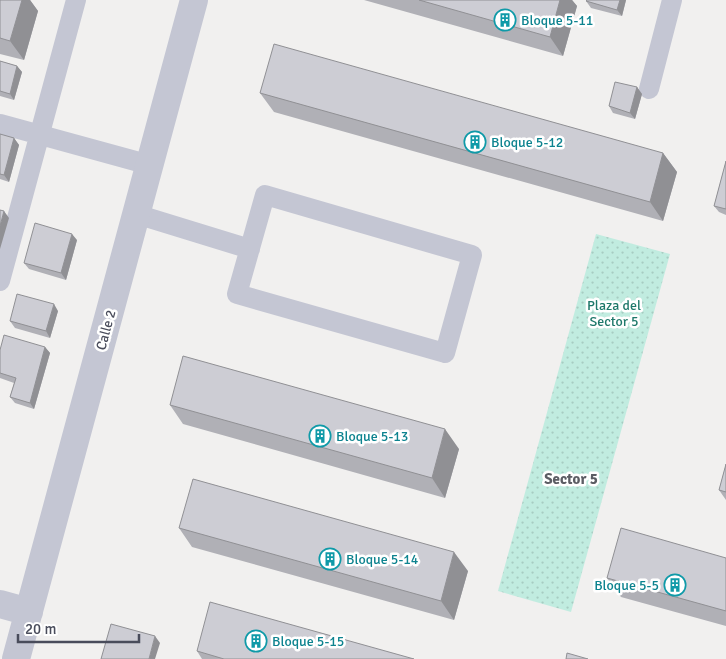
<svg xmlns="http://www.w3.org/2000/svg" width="726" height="659" viewBox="0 0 726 659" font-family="Signika,sans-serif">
  <defs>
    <pattern id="park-dots" width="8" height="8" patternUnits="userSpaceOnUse" patternTransform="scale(1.25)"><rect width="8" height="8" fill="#c1ece0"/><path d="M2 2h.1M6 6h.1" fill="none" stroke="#a7ccc2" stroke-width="1.8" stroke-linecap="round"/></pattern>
  </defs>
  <rect width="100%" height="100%" fill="#f1f0ef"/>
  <path fill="url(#park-dots)" d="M596 234 670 254 571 612 498 591Z"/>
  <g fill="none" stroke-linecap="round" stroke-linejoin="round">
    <path stroke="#c4c6d3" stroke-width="20" d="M649 89 672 0
      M0 124 150 165
      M265 195 472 255 445 353 237 294Z
      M136 214 250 249
      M0 281 76 0"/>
    <path stroke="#c4c6d3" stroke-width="28" d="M0 604 29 612
      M16 659 194 0"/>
  </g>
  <path fill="#b0b0b6" d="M0 0H30L38 11 24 60 0 54Z
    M364 0H572L577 6 563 56Z
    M626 0 622 16 591 8 586 1Z
    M0 61 17 66 22 72 14 100 0 96Z
    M637 87 642 94 635 119 613 113 609 106Z
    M260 93 663 153 677 172 663 221 274 112Z
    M0 134 14 138 19 145 9 182 0 179Z
    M726 161V215L719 212 714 206Z
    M77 240 66 280 29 269 24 263Z
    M58 311 50 338 15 328 10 321Z
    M45 347 50 353 34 409 15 403 10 397 14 383 0 378V350Z
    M170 405 459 449 445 498 183 424Z
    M726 464V500L719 490Z
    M179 528 468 571 454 620 192 547Z
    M726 558V626L621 597 607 578Z
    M197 651 414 659H202Z"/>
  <path fill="#909094" d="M22 0H30L38 11 24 60 10 41Z
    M560 0H572L577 6 563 56 550 37Z
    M620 0H626L622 16 617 10Z
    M17 66 22 72 14 100 10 94Z
    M637 87 642 94 635 119 630 113Z
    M14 138 19 145 9 182 4 175Z
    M663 153 677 172 663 221 650 202Z
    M4 211 9 218 0 249V226Z
    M72 234 77 240 66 280 61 273Z
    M54 304 58 311 50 338 46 331Z
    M45 347 50 353 34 409 30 403Z
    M445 429 459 449 445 498 432 478Z
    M454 552 468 571 454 620 441 601Z
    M155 636 160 643 155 659H149Z"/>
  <path fill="#cdcdd4" stroke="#909094" d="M0 0H22L10 41 0 38Z
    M419 0H560L550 37Z
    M587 0H620L617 10 586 1Z
    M274 44 663 153 650 202 260 93Z
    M0 61 17 66 10 94 0 91Z
    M615 82 637 87 630 113 609 106Z
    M0 134 14 138 4 175 0 174Z
    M726 161V209L714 206Z
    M0 210 4 211 0 226Z
    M35 223 72 234 61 273 24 263Z
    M17 294 54 304 46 331 10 321Z
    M4 335 45 347 30 403 10 397 16 378 0 373V350Z
    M183 356 445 429 432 478 170 405Z
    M726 464V492L719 490Z
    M193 479 454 552 441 601 179 528Z
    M621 528 726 558V611L607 578Z
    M210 602 414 659H224L197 651Z
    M111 624 155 636 149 659H101Z
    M567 653 588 659H566Z"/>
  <defs>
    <g id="building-ring" transform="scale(1.125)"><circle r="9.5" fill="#fff" stroke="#0f9aa8" stroke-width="1.5"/><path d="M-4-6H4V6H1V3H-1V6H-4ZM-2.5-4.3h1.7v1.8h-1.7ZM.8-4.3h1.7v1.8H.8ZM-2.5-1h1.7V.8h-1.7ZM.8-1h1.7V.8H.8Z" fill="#0f9aa8"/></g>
  </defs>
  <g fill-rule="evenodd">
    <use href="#building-ring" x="505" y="20"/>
    <use href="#building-ring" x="475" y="142"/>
    <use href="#building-ring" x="320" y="436"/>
    <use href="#building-ring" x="330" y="559"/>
    <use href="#building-ring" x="675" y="585"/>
    <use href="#building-ring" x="256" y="641"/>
  </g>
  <g text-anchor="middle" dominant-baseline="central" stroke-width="5" stroke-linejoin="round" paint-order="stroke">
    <g font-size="14" fill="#0d838f" stroke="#fff" text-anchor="start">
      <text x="521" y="20">Bloque 5-11</text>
      <text x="491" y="142">Bloque 5-12</text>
      <text x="336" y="436">Bloque 5-13</text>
      <text x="346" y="559">Bloque 5-14</text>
      <text x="659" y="585" text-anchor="end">Bloque 5-5</text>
      <text x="272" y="641">Bloque 5-15</text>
    </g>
    <g font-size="14" fill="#1e786a" stroke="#fff">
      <text x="614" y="305">Plaza del<tspan x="614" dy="16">Sector 5</tspan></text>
    </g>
    <g font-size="14" fill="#494c5b" stroke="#fff">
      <text transform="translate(106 330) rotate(-75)">Calle 2</text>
    </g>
    <g font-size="15" font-weight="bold" fill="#5c5d64" stroke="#fff">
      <text x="571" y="479">Sector 5</text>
    </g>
  </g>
  <path d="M18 634v8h121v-8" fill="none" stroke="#494c5b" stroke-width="2.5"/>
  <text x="25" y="634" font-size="15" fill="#494c5b" stroke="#ffffff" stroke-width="4" paint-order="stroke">20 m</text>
</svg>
